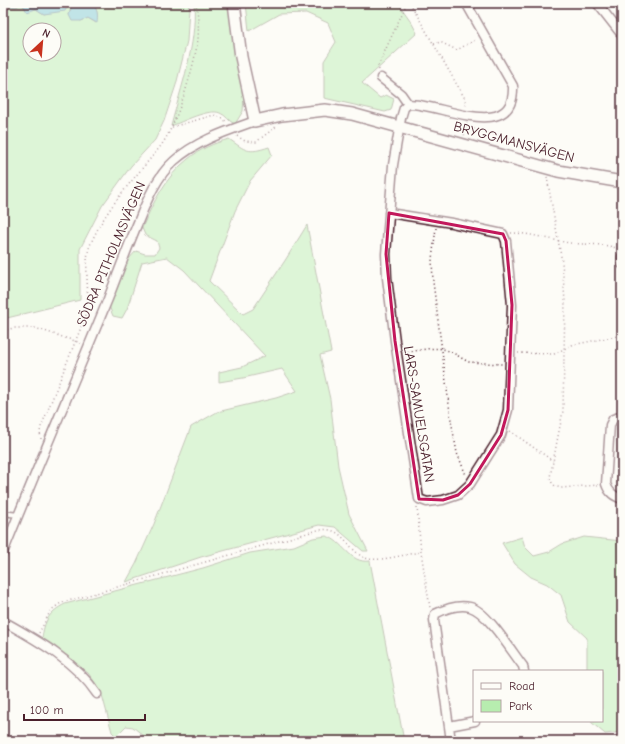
<svg xmlns="http://www.w3.org/2000/svg" width="625" height="744" viewBox="0 0 625 744" font-family="'Comic Neue',sans-serif">
  <rect width="100%" height="100%" fill="#fdfcf7"/>
  <filter id="ink" filterUnits="userSpaceOnUse"><feTurbulence type="fractalNoise" baseFrequency=".025" numOctaves="2"/><feDisplacementMap in="SourceGraphic" scale="8" xChannelSelector="R" yChannelSelector="G"/><feConvolveMatrix kernelMatrix="1 2 1 2 8 2 1 2 1" color-interpolation-filters="sRGB"/></filter>
  <g filter="url(#ink)">
    <path fill="#b7edaf" stroke="#80866d" fill-rule="evenodd" d="M92 3H188L189 7 187 41 176 85 164 121 155 140 131 166 102 206 80 249V300L3 319V12H5L8 6 16 7 20 5 36 9 44 14 72 5 69 15 81 21 88 18 96 23C98 15 98 10 92 3ZM30 30H54V54H30Z
      M194 3H228L235 56 244 97 243 111 235 124C229 122 226 115 220 113 209 108 182 122 171 126 181 87 197 45 194 3Z
      M246 3H398L410 20 417 33 362 83 380 98 386 95 394 99 391 110 385 112 324 98V61L336 42 328 23 306 13 279 14 249 31Z
      M229 139C246 151 248 154 269 147L272 155 250 181 235 211 209 281 243 314 253 309 286 259 307 225 331 352 320 355 330 399 338 466 349 514 368 551H363L335 527 319 525 201 557 126 582 136 564 154 524 191 427 217 412 276 398 297 391 282 369 243 378 219 382V372L242 367 265 356 184 270 167 257 142 262 127 309 122 318 113 316 109 306 118 286 127 261 136 251 145 254H155L159 248 157 241 145 235 142 228C153 203 166 176 188 159 200 149 214 143 229 139Z
      M326 536C344 541 349 564 370 561L404 741H150L133 727 126 726 116 736 112 732 101 691 88 673 42 639C44 621 49 612 65 604L203 568 250 553 294 546 313 538Z
      M522 537 525 547 534 556 549 552 562 544 584 537 622 541V732L605 734 591 722 602 721V671H587V638L570 622 561 595 547 584 531 577 515 564 502 543Z"/>
    <path fill="#78c8d3" stroke="#668490" d="M3 3H92C98 10 98 15 97 23L88 18 81 21H72L69 15 72 5 68 6 65 11 44 14 36 9 27 12 23 5C18 5 15 7 9 6L5 12H3Z"/>
    <g fill="none" stroke-linecap="round" stroke-linejoin="round">
      <g stroke="#4a1f2b" stroke-width="7">
        <path id="lane" d="M3 513 18 515"/>
      </g>
      <g stroke="#4a1f2b" stroke-width="11">
        <path id="street" d="M597 3 622 35
          M381 78 401 94 408 104
          M389 213 452 223 503 234 506 241 512 305 508 410 501 435 470 484 458 495 443 500 427 502 419 499 395 341 387 278 386 254 393 165 401 118 404 108 408 104C440 103 515 144 513 86L466 3
          M622 257V264
          M622 416 613 419 610 425 606 484C609 493 614 496 622 499
          M3 553C37 468 73 384 108 299 118 273 128 246 139 220 147 200 157 176 174 161 196 141 227 131 255 121
          M3 621C37 640 75 661 97 694
          M449 726 475 721
          M451 741 434 620 435 614C445 609 458 604 470 607 487 611 512 652 523 666L524 671"/>
      </g>
      <g stroke="#4a1f2b" stroke-width="14">
        <path id="secondary" d="M234 3 241 57 255 121 282 115 325 110 352 114 558 171 622 182"/>
      </g>
      <path stroke="#4a1f2b" stroke-width="1.5" stroke-dasharray="1 3" stroke-linecap="butt" d="M410 3 464 97 467 107
        M434 44 440 42 457 50 477 39
        M379 70 378 66 407 3
        M172 127 214 115 223 118 227 123
        M466 127 520 141 535 147 542 156
        M464 135 467 123
        M237 136 245 141 256 142 277 126
        M547 177 562 262 565 301 563 411 550 477 552 483 555 486 561 488 598 485
        M436 228 432 259 433 282 451 420 457 453 466 475
        M511 233C531 233 550 240 570 243 586 245 604 243 619 249
        M3 331 13 328H35L81 343
        M404 353C417 351 436 345 449 351 456 354 462 359 469 362L502 364
        M518 353 554 354 572 345 622 335
        M510 431 553 461
        M41 439 40 432 41 427 86 315C91 293 82 262 91 243 107 206 135 178 160 147 177 125 194 68 198 39 199 27 198 15 196 3
        M417 507 421 552 430 608
        M39 633 51 610 61 603 318 530C322 530 326 529 330 530 346 533 352 556 369 559 382 561 407 554 421 552"/>
      <use href="#lane" stroke="#fdfcf7" stroke-width="4"/>
      <use href="#street" stroke="#fdfcf7" stroke-width="8"/>
      <use href="#secondary" stroke="#fdfcf7" stroke-width="11"/>
    </g>
  </g>
  <path d="M0 0H625V744H0ZM389 213 503 234 506 241 512 305 508 410 501 435 470 484 458 495 443 500 419 499 395 341 386 254Z" fill="#fdfcf7" fill-opacity=".55" fill-rule="evenodd"/>
  <path fill="none" stroke="#c2185b" stroke-width="3" stroke-linejoin="round" d="M389 213 503 234 506 241 512 305 508 410 501 435 470 484 458 495 443 500 419 499 395 341 386 254Z"/>
  <g text-anchor="middle" dominant-baseline="central" stroke-width="3" stroke-linejoin="round" paint-order="stroke">
    <g font-size="14" fill="#4a1f2b" stroke="#fdfcf7">
      <text transform="translate(514 142) rotate(15)">BRYGGMANSVÄGEN</text>
      <text transform="translate(111 254) rotate(-67)">SÖDRA PITHOLMSVÄGEN</text>
      <text transform="translate(419 414) rotate(81)">LARS-SAMUELSGATAN</text>
    </g>
  </g>
  <rect width="625" height="744" fill="none" stroke="#fdfcf7" stroke-width="16"/>
  <rect x="8" y="8" width="609" height="728" fill="none" stroke="#4a1f2b" stroke-width="1.5" filter="url(#ink)"/>
  <rect x="473" y="670" width="130" height="52" fill="#fdfcf7" stroke="#b5a4a5"/>
  <rect x="481" y="683" width="20" height="6" fill="#fdfcf7" stroke="#b5a4a5"/>
  <text x="509" y="690" font-size="12" fill="#4a1f2b">Road</text>
  <rect x="481" y="700" width="20" height="12" fill="#b7edaf" stroke="#b5a4a5"/>
  <text x="509" y="710" font-size="12" fill="#4a1f2b">Park</text>
  <g transform="translate(42 42) rotate(26)"><circle r="19" fill="#fdfcf7" stroke="#b5a4a5"/>
  <path d="M0-3L7 15L0 10L-7 15Z" fill="#c8321e"/>
  <text y="-6" font-size="11" font-weight="bold" text-anchor="middle" fill="#4a1f2b">N</text>
  </g>
  <path d="M24 714v6h121v-6" fill="none" stroke="#4a1f2b" stroke-width="2"/>
  <text x="30" y="714" font-size="12" fill="#4a1f2b" stroke="#fdfcf7" stroke-width="3" paint-order="stroke">100 m</text>
</svg>
